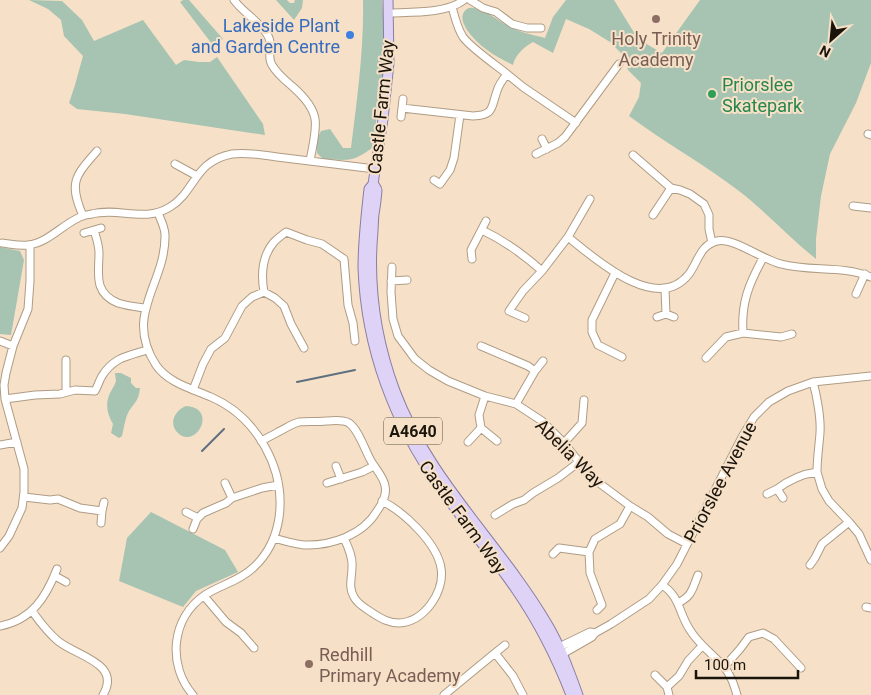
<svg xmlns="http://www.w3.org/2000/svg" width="871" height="695" viewBox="0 0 871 695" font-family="Roboto,sans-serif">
  <rect width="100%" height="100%" fill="#f6e1c8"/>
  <path fill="#a7c3b1" d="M29 0 62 1 82 20 94 41 143 20 176 65 184 60 199 62H210L217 57 263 124 265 135 125 114 77 109 69 103 75 85 83 56 64 36 61 20 48 9Z
    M183 0H189L223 39 217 43 212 44 180 2Z
    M276 0H287L290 3H294L295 0H303L302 8 294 20Z
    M363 0H382L384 24V71L372 148C352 163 347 160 323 159L317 153V139L321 131 330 129 343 148H351C357 99 364 50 363 0Z
    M566 0H614L638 39 662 53 700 0H871V63L856 103 830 154 821 196 816 239V259C790 238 766 212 739 191 704 164 665 143 629 116L639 97 641 83 628 70 621 53 610 42 589 29 566 19 553 53 533 42C524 47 515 55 513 65 495 56 479 47 467 30 464 25 460 18 464 12 466 9 469 7 473 8 484 9 499 21 508 26 520 32 533 35 545 38L553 17Z
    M0 247 20 251 24 260 11 335 0 334Z
    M115 373H121L131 378V383L136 388H140C139 400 135 402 129 411 125 418 124 428 122 436L119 438 111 433 113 424C107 414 105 404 110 393 112 389 115 385 116 381 116 380 115 374 115 373Z
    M186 406C220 408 194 453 176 431 169 421 176 410 186 406Z
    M151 512 225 550 238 572 196 591 183 607 119 581 127 538Z"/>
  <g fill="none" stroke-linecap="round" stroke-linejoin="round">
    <path stroke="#5e707f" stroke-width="2" d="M297 382 355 370
      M202 451 224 429"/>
    <g stroke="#af9c84" stroke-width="9">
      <path id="minor" d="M234 0C244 14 260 21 268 36 274 45 266 56 272 65 277 74 286 81 293 87 302 95 313 106 315 119 317 130 312 149 310 161
        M470 0 483 8 496 12 512 24 527 28H541
        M388 13C411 12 446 14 464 0
        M507 74 523 87 576 123
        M403 99 402 108 473 116C495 115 491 107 497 91 499 84 503 79 507 74 496 65 471 48 463 37 457 28 455 17 452 7
        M401 117 402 108
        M868 134 871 135
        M542 139 547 149
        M536 154 558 143 565 137 619 64
        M633 155 671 188 680 190 690 194 704 204 709 215V229L712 243
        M175 164 197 176
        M434 180 440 184 450 170 454 158 460 115
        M853 206 871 208
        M158 213C161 220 165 228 165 235 166 284 123 314 156 365 168 383 193 389 211 397 257 417 286 469 279 518 276 537 268 554 254 567 240 581 220 585 205 595 171 618 167 665 193 695
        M653 215 671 188
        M83 216C69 183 74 177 97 151
        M94 230C96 237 99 245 99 253 99 273 93 293 118 303 127 306 137 307 145 308
        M482 230C505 241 523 254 542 271
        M84 233 101 228
        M568 237 590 199
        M2 243C11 244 19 246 28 245 47 243 61 226 78 218 82 215 87 215 92 214 119 207 144 223 170 207 196 191 194 161 232 154 246 152 263 155 277 157 310 161 342 165 375 169
        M472 259 471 250 486 221
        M392 267 391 292 393 319 398 336 415 359 429 370 448 381 485 396 516 404 542 421 564 443 591 477 630 506 648 517 668 534 687 544
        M615 273 592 320V332L598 345 622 357
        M391 281 407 280
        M856 294 865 274
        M666 314 674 317
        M657 317 666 314 665 289
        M525 318 509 311 523 291 542 271 568 237C594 258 657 315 689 274 698 262 700 245 717 241 733 237 763 260 781 264 810 272 842 265 871 277
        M743 333C741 302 749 284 763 258
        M0 341 13 346
        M481 346 528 366 535 371 516 404
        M304 348 291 324 284 306 275 298 264 292C261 275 262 256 274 242 277 239 282 235 286 232L307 240 322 244 344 259 348 305 353 323 355 341
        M706 358 726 337 743 333 781 337 792 334
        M66 360V392
        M535 371 543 361
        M813 382C817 396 821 419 820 433 819 446 817 459 817 472
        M193 390 203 364 211 349 225 338 242 306 252 297 264 292
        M5 399 35 395 60 394 75 390 95 391C98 386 99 381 102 376 114 357 128 356 147 350
        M481 428 479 415 485 396
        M261 441C267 438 273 435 278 432 285 429 291 424 299 422 308 421 317 422 326 421 333 421 342 419 349 423 358 429 365 450 370 459 374 467 384 477 385 486 387 494 382 504 377 511 363 535 331 546 304 545 294 544 284 541 274 538
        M468 442 481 428 497 441
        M564 443 582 423 584 400
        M0 445 17 442
        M336 466 341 479
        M225 483 232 498
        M327 483 362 472 374 466
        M777 489C789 480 802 474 817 472L822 489 829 501 849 522 859 534 871 560
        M767 494 777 489 783 498
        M24 497 50 500 58 499 80 508 102 511 101 523
        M102 511 104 502
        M186 512 198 518
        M495 515 513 504 524 500 533 493 558 478 579 462
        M193 529 197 519 203 513 226 503 232 498 262 488 278 485
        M344 538C348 547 353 557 352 567 352 578 348 587 354 597 358 605 367 609 374 614 382 619 389 623 399 623 424 622 445 592 441 568 437 543 404 512 382 501
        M0 548 9 536 22 508 24 492V469L5 399 4 385 6 373 13 346 28 309 30 281V245
        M589 552 595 539 620 524 630 506
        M553 554 559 548 589 552 590 573 602 605 597 610
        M810 565 815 558 822 544 849 522
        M55 576 66 582
        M662 585C680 596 679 614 690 630 699 645 713 654 724 667 731 675 734 685 737 695
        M204 596 226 622 241 633 254 648
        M678 603C692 596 692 590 698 575
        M866 607 871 608
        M32 611C40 622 47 632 58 641 76 656 122 663 103 695
        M0 626C32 620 46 597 57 569
        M505 645 495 653 513 676 523 695
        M555 649 590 632 595 633
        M559 656 592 637 595 633 611 624 649 599 662 585 677 564 742 437 754 417 769 402 788 391 813 382 871 376
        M724 667 740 649 749 637 763 633 774 639 801 668
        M655 675 667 687 669 695
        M667 687 679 676 688 661 702 646
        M444 695 495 653"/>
    </g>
    <g stroke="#8b7da1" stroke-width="11">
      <path id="major" d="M388 0 389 63 383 119 373 184 369 189C366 215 363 242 363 268 366 348 394 423 440 487 464 523 493 555 517 591 539 623 557 659 571 695
        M373 184C374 184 377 189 377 190 377 193 376 198 376 201 374 211 373 221 373 231 368 286 376 340 395 391 428 479 499 543 546 622 560 645 569 670 578 695"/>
    </g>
    <use href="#minor" stroke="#fff" stroke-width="7"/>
    <use href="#major" stroke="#ded3f7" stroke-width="9"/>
  </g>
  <g fill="#8d6e63" stroke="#f6e1c8" stroke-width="2">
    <circle cx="656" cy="19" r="5"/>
    <circle cx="309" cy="664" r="5"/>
  </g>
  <circle fill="#3f7fe0" stroke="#f6e1c8" stroke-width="2" cx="350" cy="35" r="5"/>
  <circle fill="#2e9e5b" stroke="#f6e1c8" stroke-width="2" cx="712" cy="94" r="5"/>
  <g text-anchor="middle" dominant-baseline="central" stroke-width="4" stroke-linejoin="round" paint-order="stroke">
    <rect fill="#f6e1c8" stroke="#5d5244" stroke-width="1" x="384" y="417.5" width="58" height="27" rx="4"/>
    <g font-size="16" font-weight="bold" fill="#1b140b">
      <text x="413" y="431">A4640</text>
    </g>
    <g font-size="18" fill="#366cbe" stroke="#f6e1c8" text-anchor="end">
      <text x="340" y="25">Lakeside Plant<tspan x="340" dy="21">and Garden Centre</tspan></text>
    </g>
    <g font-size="18" fill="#785e54" stroke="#f6e1c8">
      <text x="656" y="38">Holy Trinity<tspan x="656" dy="21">Academy</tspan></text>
      <text x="319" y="654" text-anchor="start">Redhill<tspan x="319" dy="21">Primary Academy</tspan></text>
    </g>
    <g font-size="18" fill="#27864d" stroke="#f6e1c8" text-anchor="start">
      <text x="722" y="84">Priorslee<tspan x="722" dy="21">Skatepark</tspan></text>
    </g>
    <g font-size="18" fill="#1b140b" stroke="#f6e1c8">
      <text transform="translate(381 107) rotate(-84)">Castle Farm Way</text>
      <text transform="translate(570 453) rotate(45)">Abelia Way</text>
      <text transform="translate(720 482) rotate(-62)">Priorslee Avenue</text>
      <text transform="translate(463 517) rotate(54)">Castle Farm Way</text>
    </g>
  </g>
  <g transform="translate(831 40) rotate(207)" stroke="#f6e1c8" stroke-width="4" paint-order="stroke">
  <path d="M0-4L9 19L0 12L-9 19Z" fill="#1b140b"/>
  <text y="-8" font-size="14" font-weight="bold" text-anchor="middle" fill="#1b140b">N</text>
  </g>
  <path d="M696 670v8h102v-8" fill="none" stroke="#1b140b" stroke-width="2.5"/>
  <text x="704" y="670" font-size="15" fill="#1b140b" stroke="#f6e1c8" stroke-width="4" paint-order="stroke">100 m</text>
</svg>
